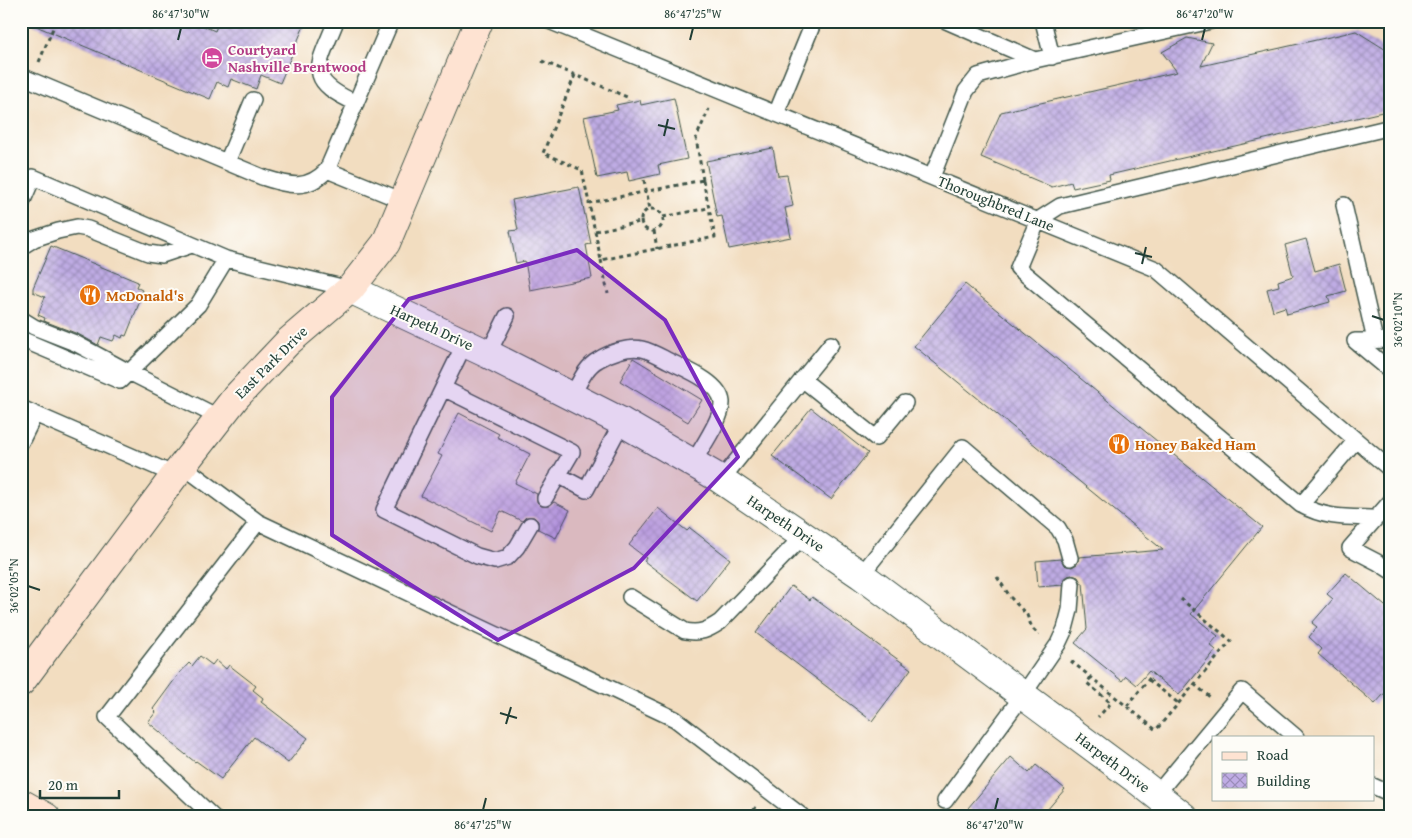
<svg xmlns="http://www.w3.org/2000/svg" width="1412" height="838" viewBox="0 0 1412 838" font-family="'Gentium Book Plus',serif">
  <defs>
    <pattern id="building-cross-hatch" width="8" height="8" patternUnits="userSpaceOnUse" patternTransform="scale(1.25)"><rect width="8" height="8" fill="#bface4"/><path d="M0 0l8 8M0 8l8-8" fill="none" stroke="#9b8dba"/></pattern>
  </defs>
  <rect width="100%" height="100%" fill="#fdfcf7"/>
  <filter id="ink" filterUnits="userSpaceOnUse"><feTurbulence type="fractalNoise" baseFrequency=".02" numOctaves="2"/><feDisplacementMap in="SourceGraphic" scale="10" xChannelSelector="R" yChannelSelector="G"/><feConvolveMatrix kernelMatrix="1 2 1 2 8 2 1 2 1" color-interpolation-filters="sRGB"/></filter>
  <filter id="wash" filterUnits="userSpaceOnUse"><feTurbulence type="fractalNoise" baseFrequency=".0096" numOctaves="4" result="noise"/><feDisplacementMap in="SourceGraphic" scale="20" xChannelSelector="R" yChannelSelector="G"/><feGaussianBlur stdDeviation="1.12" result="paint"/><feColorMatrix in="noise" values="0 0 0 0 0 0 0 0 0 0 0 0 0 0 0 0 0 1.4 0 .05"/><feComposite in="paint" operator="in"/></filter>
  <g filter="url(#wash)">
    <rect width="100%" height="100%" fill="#f2ddc0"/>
    <g id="blocks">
      <path fill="url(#building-cross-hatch)" d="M24 21H192L215 31 219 21H306L280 83 261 75 256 89 231 79 228 87 217 82 210 99Z
        M1356 31 1391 53V110L1109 175 1110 180 1073 188 1071 182 1052 187 981 157 1001 112 1177 72 1162 52 1187 38 1212 43 1201 66Z
        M674 98 687 159 658 165 660 174 629 181 627 172 597 178 584 117 618 110 616 105 640 100 641 105Z
        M773 148 778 176 787 175 793 206 785 208 791 237 729 249 722 216 717 217 706 161Z
        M579 187 591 244 586 245 592 278 530 290 525 261 516 263 510 231 518 230 512 200Z
        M1306 239 1315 271 1339 264 1346 291 1328 296 1330 302 1287 314 1285 307 1273 311 1267 289 1279 286 1278 281 1293 276 1285 245Z
        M51 246 138 282 136 287 142 290 138 300 140 301 126 336 123 335 122 338 116 335 113 341 101 337 98 345 78 334 44 321 45 318 38 315 45 297 33 292V288Z
        M965 284 1262 527 1191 614 1218 636 1210 645 1216 650 1179 695 1149 671 1137 685 1126 676 1122 681 1075 643 1087 629 1083 583H1081L1078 577 1072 575 1068 576 1064 579 1063 585 1038 587 1036 561 1061 559 1064 565 1072 567 1077 564 1079 557 1163 550 914 346Z
        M633 358 702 400 688 422 620 381Z
        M811 408 868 453 831 499 772 456Z
        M459 413 499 434 497 437 530 454 515 483 537 494V502L541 506H549L554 502 570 510 556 538 538 529V521L534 517H526L522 521 501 511 491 531 421 496 442 456 438 454Z
        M658 508 687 531 690 528 730 559 697 601 644 561 646 558 629 545Z
        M1346 573 1391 611V686L1375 704 1318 654 1322 649 1309 637 1317 627 1312 623 1333 599 1327 594Z
        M791 586 810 600 812 597 911 669 872 721 756 633Z
        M200 656 212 665 216 660 226 669 229 665 256 686 253 690 263 698 261 702 308 738 288 763 254 737 221 779 196 761 195 762 171 743 172 742 148 722 156 712 153 709 178 675 189 663 192 666Z
        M1011 757 1029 773 1036 765 1065 789 1041 817H979L968 808Z"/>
    </g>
  </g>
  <g filter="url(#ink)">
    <use href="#blocks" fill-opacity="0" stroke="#3f5549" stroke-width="1"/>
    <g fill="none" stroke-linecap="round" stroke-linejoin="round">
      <g stroke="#3f5549" stroke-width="18">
        <path id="lane" d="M336 21C318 67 303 79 356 103
          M549 21 1156 269 1391 470
          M946 21 1035 60
          M1043 21 1052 57
          M21 76 262 177C288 185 306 192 327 170L391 21
          M776 114 814 21
          M227 162 253 100
          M327 170 403 201
          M932 177 966 91 978 76 1035 60 1211 21
          M21 205 33 177 226 259 350 289
          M1344 205 1375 340
          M21 247 34 239 58 231 77 227 88 229 148 253 162 255 192 245
          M21 319 34 327 75 343 129 372 220 418
          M21 339 120 381 198 305 226 259
          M1391 340 1355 341 1391 371
          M488 354 507 316
          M802 379 876 438 905 403
          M443 388 465 343
          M572 396C579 384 585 367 598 360 609 353 628 346 642 349 651 351 661 357 669 361 685 369 720 382 722 402 723 418 701 448 693 463
          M21 408 175 475
          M21 442 35 414
          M183 466 258 522 675 719 803 817
          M558 475 586 490 622 422
          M721 480 831 344
          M1391 501 1350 548 1377 562 1391 571
          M1301 505 1356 440
          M1376 518C1347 517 1327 519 1301 505L1018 268 1038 220 1060 206 1391 127
          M530 525 517 547 508 557 495 561 477 556 384 510 443 388 572 452 545 498
          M861 575 963 447 1058 528 1065 540 1070 558
          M630 597 685 631C700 634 708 630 720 622L803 536
          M1373 786 1391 794
          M1156 795 1242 691 1296 737
          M945 801 1023 695 1058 644 1065 629 1070 610 1072 584
          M213 817 107 717 258 522"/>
      </g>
      <g stroke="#3f5549" stroke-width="30">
        <path id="street" d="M350 289 488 354 622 422 717 477 861 575 1141 783 1184 817"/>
      </g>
      <g stroke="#3f5549" stroke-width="30">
        <path id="secondary" d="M21 682 175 475 236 397 288 342 350 289 386 243 479 21
          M21 803 46 817"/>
      </g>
      <path stroke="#3f5549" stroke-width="3" stroke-dasharray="4 4" stroke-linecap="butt" d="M542 61 627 97 628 101
        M39 62 56 21
        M575 75 543 153 582 170 589 203
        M644 180 650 209
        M703 180 715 237 601 260 589 203Z
        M703 180 696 138 709 109
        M641 220a11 11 0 1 1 22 0a11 11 0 1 1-22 0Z
        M663 217 708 208
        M595 231 640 222
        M654 231 657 249
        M601 260 608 294
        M997 577 1011 598 1027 615 1032 628 1039 635
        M1071 661 1156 730 1231 641 1181 599
        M1091 677 1087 683 1111 703 1098 717
        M1149 680 1178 703
        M1194 684 1211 698
        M1127 706 1153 674
        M749 817 756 807"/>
      <use href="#lane" stroke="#fff" stroke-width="15"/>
      <use href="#street" stroke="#fff" stroke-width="28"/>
      <use href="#secondary" stroke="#fee3d2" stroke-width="28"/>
    </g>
  </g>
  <path fill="#7b2cbf" fill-opacity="0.2" stroke="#7b2cbf" stroke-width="4" stroke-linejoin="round" d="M577 250 665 320 738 457 634 568 498 640 332 535V397L409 299Z"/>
  <path fill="none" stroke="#1f3d34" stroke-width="2" d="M178 40 181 28M690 40 693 28M1202 40 1205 28M658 125 675 129M664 136 668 119M1135 253 1152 257M1142 264 1146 247M1372 316 1384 320M28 586 40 590M500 713 517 718M506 724 511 707M483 810 486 798M995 810 998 798"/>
  <defs>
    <g id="hotel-disc" transform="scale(1.125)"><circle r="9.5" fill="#d1479c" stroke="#fdfcf7"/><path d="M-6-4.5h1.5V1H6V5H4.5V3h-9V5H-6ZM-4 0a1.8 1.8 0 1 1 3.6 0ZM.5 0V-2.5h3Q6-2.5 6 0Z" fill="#fff"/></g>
    <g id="restaurant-disc" transform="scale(1.125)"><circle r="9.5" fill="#e8710a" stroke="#fdfcf7"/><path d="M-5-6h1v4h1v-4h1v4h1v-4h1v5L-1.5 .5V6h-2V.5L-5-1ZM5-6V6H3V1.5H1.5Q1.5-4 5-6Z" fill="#fff"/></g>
  </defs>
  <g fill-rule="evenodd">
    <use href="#hotel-disc" x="212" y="58"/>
    <use href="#restaurant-disc" x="90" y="295"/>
    <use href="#restaurant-disc" x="1119" y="444"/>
  </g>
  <g text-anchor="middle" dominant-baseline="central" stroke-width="4" stroke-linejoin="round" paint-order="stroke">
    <g font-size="15" font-weight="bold" fill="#b23c85" stroke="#fdfcf7" text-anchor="start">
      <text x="228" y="49">Courtyard<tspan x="228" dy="17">Nashville Brentwood</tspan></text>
    </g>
    <g font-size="15" fill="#1f3d34" stroke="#fdfcf7">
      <text transform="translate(996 203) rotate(22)">Thoroughbred Lane</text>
      <text transform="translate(432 327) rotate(25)">Harpeth Drive</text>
      <text transform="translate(271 362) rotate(-45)">East Park Drive</text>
      <text transform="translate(786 523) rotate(34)">Harpeth Drive</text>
      <text transform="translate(1113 762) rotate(37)">Harpeth Drive</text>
    </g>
    <g font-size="15" font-weight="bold" fill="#c56008" stroke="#fdfcf7" text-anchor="start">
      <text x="106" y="295">McDonald's</text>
      <text x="1135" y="444">Honey Baked Ham</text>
    </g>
  </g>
  <rect width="1412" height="838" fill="none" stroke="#fdfcf7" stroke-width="55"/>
  <rect x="1212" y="736" width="162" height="65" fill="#fdfcf7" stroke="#a4b0a9"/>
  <rect x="1222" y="752" width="25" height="8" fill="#fee3d2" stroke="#a4b0a9"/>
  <text x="1257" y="760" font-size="15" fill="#1f3d34">Road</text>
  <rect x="1222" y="773" width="25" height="15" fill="url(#building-cross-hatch)" stroke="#a4b0a9"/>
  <text x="1257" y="786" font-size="15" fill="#1f3d34">Building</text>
  <path d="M40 790v8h79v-8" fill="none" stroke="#1f3d34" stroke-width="2.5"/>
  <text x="48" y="790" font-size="15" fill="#1f3d34" stroke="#fdfcf7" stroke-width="4" paint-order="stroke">20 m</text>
  <rect x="28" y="28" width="1356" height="782" fill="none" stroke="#1f3d34" stroke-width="2"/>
  <g font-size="12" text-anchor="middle" fill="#1f3d34">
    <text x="181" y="18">86°47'30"W</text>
    <text x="693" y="18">86°47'25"W</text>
    <text x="1205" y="18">86°47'20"W</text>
    <text transform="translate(1398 320) rotate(-90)" y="4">36°02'10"N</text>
    <text transform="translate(14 586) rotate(-90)" y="4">36°02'05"N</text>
    <text x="483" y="829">86°47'25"W</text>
    <text x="995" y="829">86°47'20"W</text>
  </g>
</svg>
